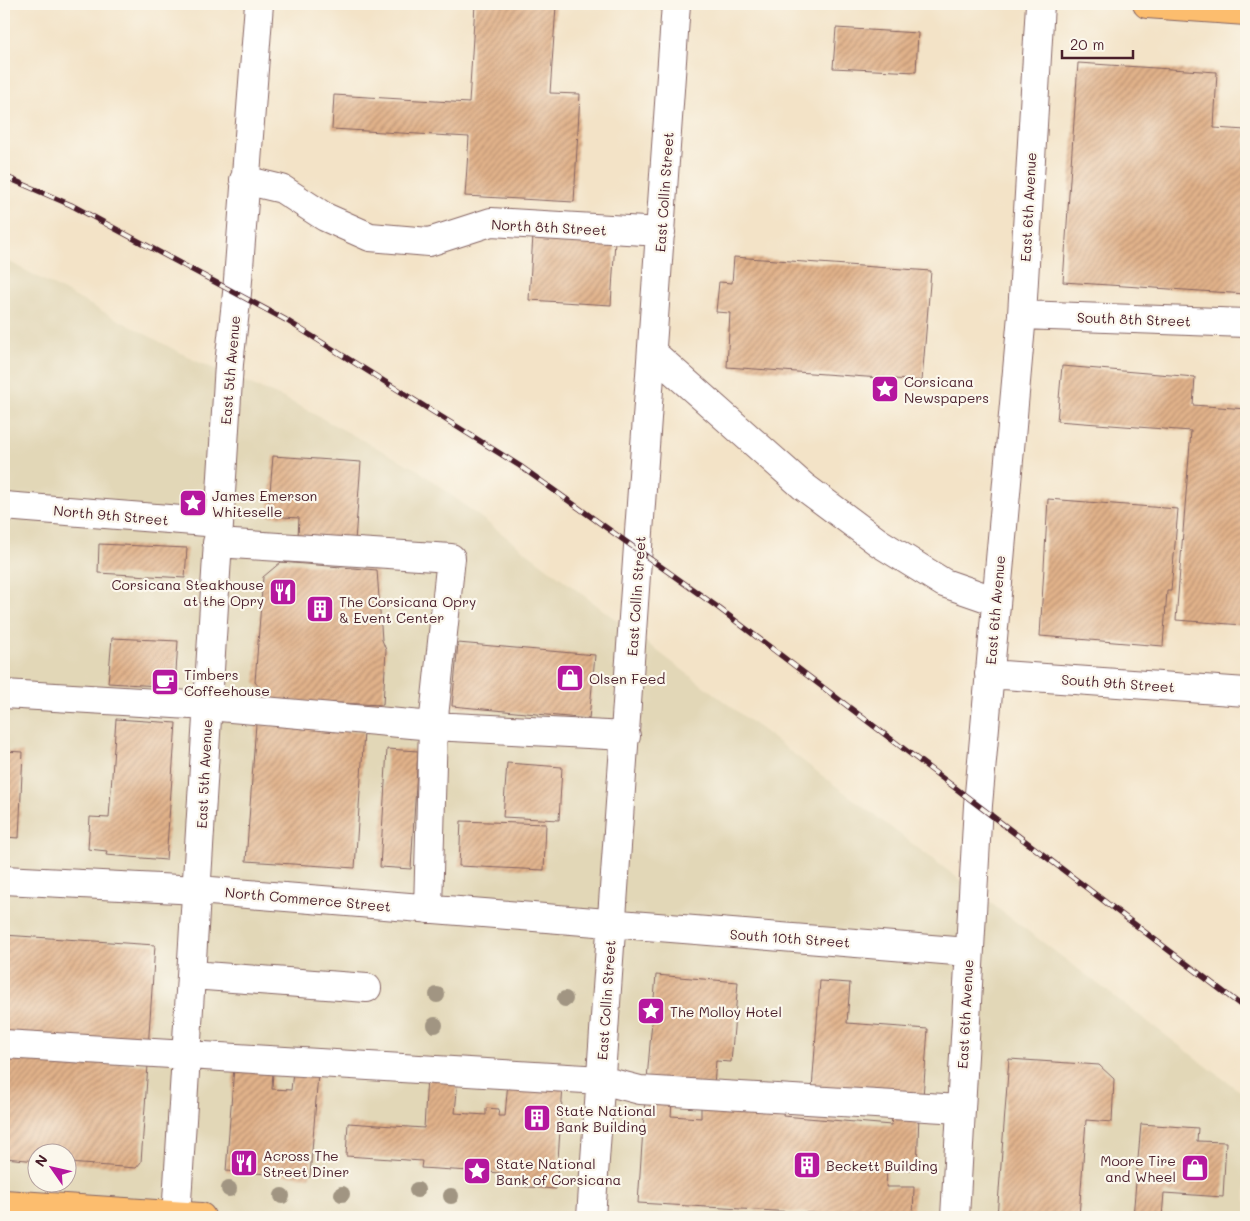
<svg xmlns="http://www.w3.org/2000/svg" width="1250" height="1221" viewBox="0 0 1250 1221" font-family="Mali,sans-serif">
  <defs>
    <pattern id="building-hatch" width="6" height="6" patternUnits="userSpaceOnUse" patternTransform="scale(1.25)"><rect width="6" height="6" fill="#e1b28a"/><path d="M-1 1l2-2M0 6l6-6M5 7l2-2" fill="none" stroke="#b89071"/></pattern>
  </defs>
  <rect width="100%" height="100%" fill="#fbf7ec"/>
  <filter id="ink" filterUnits="userSpaceOnUse"><feTurbulence type="fractalNoise" baseFrequency=".02" numOctaves="2"/><feDisplacementMap in="SourceGraphic" scale="10" xChannelSelector="R" yChannelSelector="G"/><feConvolveMatrix kernelMatrix="1 2 1 2 8 2 1 2 1" color-interpolation-filters="sRGB"/></filter>
  <filter id="wash" filterUnits="userSpaceOnUse"><feTurbulence type="fractalNoise" baseFrequency=".0096" numOctaves="4" result="noise"/><feDisplacementMap in="SourceGraphic" scale="20" xChannelSelector="R" yChannelSelector="G"/><feGaussianBlur stdDeviation="1.12" result="paint"/><feColorMatrix in="noise" values="0 0 0 0 0 0 0 0 0 0 0 0 0 0 0 0 0 1.4 0 .05"/><feComposite in="paint" operator="in"/></filter>
  <g filter="url(#wash)">
    <rect width="100%" height="100%" fill="#f3e3c7"/>
    <path fill="#e2d7b7" fill-rule="evenodd" d="M4 259 196 361 286 399 418 470 1246 1096V1217H4ZM38 1154H68V1184H38Z"/>
    <g id="blocks">
      <path fill="url(#building-hatch)" d="M475 4 556 6 550 93 580 94 574 202 465 196 469 137 332 129 334 95 469 103Z
        M836 28 918 33 916 72 833 68Z
        M1078 63 1217 72 1214 128 1246 130V294L1063 282Z
        M533 235 615 241 611 305 529 300Z
        M734 257 931 271 922 381 727 367 730 313 716 312 719 282 732 283Z
        M1062 366 1195 377 1193 405 1246 409V577L1243 625 1176 620 1191 431 1057 421Z
        M273 456 361 462 355 541 298 537 299 518 268 516Z
        M1048 499 1178 509 1171 591H1167L1163 646 1040 636Z
        M99 544 187 548 185 578 98 573Z
        M281 562 377 570 382 640 386 650 383 705 269 700 255 682 263 577Z
        M112 638 178 641 175 687 108 683Z
        M458 643 595 655 589 719 452 706Z
        M116 719 176 723 166 860 106 855 107 851 88 849 90 817 109 818Z
        M256 724 364 732 355 868 246 861Z
        M387 749 418 751 411 869 380 867Z
        M4 751 23 752 19 838 4 837Z
        M507 763 562 767 559 820 503 817Z
        M461 821 546 824 544 870 459 866Z
        M4 935 155 945 148 1049 4 1040Z
        M656 975 738 982 731 1062 716 1061 714 1085 647 1079Z
        M820 981 850 983 847 1023 928 1029 923 1097 812 1089Z
        M4 1055 148 1065 141 1162 136 1168 68 1163V1154H38V1161L4 1158Z
        M1009 1059 1099 1065 1114 1079 1112 1122 1086 1120 1079 1217H997Z
        M234 1067 273 1070 272 1089 291 1090 293 1072 318 1074 310 1177 226 1171Z
        M427 1077 458 1079 455 1113 486 1115V1108L499 1109 498 1116H505L508 1081 563 1086 556 1189 501 1185 502 1173 421 1168 422 1161 346 1156 348 1123 424 1128Z
        M645 1100 672 1102 671 1116 701 1118V1106L784 1107 783 1116 891 1125 893 1113 919 1114 917 1170 887 1169 886 1187H914L913 1217H878L638 1203Z
        M1141 1124 1198 1128 1197 1141 1226 1142 1223 1197 1164 1193 1162 1217H1133Z"/>
    </g>
  </g>
  <g filter="url(#ink)">
    <use href="#blocks" fill-opacity="0" stroke="#856462" stroke-width="1"/>
    <g fill="none" stroke-linecap="round" stroke-linejoin="round">
      <g stroke="#856462" stroke-width="30">
        <path id="minor" d="M244 180 282 189 325 217 370 237 429 242 491 222 661 232
          M1022 315 1246 323
          M653 353 803 486 878 542 944 583 996 601
          M4 506 219 523
          M217 543 451 558 433 726 428 909
          M989 674 1246 692
          M4 694 208 706 433 726 626 736
          M4 880 198 890 968 952
          M192 975 367 988
          M4 1044 601 1080 640 1090 960 1109
          M176 1217 229 364 237 293 259 4
          M591 1217 676 4
          M955 1217 978 805 1022 315 1040 4"/>
      </g>
      <g stroke="#856462" stroke-width="30">
        <path id="major" d="M1147 4 1246 11
          M4 1204 201 1217"/>
      </g>
      <use href="#minor" stroke="#fff" stroke-width="28"/>
      <use href="#major" stroke="#fcbd6e" stroke-width="28"/>
      <g stroke="#4a1f2b" stroke-width="5.5">
        <path id="rail" d="M4 176 71 205 286 320 520 466 716 606 1246 1009"/>
      </g>
      <use href="#rail" stroke="#fbf7ec" stroke-width="4" stroke-dasharray="11" stroke-linecap="butt"/>
    </g>
    <g fill="#a19582">
      <circle cx="437" cy="995" r="8"/>
      <circle cx="565" cy="999" r="8"/>
      <circle cx="435" cy="1025" r="8"/>
      <circle cx="229" cy="1189" r="8"/>
      <circle cx="417" cy="1190" r="8"/>
      <circle cx="342" cy="1194" r="8"/>
      <circle cx="282" cy="1196" r="8"/>
      <circle cx="451" cy="1196" r="8"/>
    </g>
  </g>
  <defs>
    <g id="sight-square" transform="scale(1.4375)"><rect x="-9" y="-9" width="18" height="18" rx="4" fill="#b5179e" stroke="#fbf7ec"/><path d="M0-6L1.8-2.2L6-1.7L2.9 1.2L3.7 5.4L0 3.3L-3.7 5.4L-2.9 1.2L-6-1.7L-1.8-2.2Z" fill="#fff"/></g>
    <g id="restaurant-square" transform="scale(1.4375)"><rect x="-9" y="-9" width="18" height="18" rx="4" fill="#b5179e" stroke="#fbf7ec"/><path d="M-5-6h1v4h1v-4h1v4h1v-4h1v5L-1.5 .5V6h-2V.5L-5-1ZM5-6V6H3V1.5H1.5Q1.5-4 5-6Z" fill="#fff"/></g>
    <g id="building-square" transform="scale(1.4375)"><rect x="-9" y="-9" width="18" height="18" rx="4" fill="#b5179e" stroke="#fbf7ec"/><path d="M-4-6H4V6H1V3H-1V6H-4ZM-2.5-4.3h1.7v1.8h-1.7ZM.8-4.3h1.7v1.8H.8ZM-2.5-1h1.7V.8h-1.7ZM.8-1h1.7V.8H.8Z" fill="#fff"/></g>
    <g id="shop-square" transform="scale(1.4375)"><rect x="-9" y="-9" width="18" height="18" rx="4" fill="#b5179e" stroke="#fbf7ec"/><path d="M-5-2.5h2.3a2.7 3.5 0 0 1 5.4 0H5L5.5 6h-11ZM-1.5-2.5h3a1.5 2.3 0 0 0-3 0Z" fill="#fff"/></g>
    <g id="cafe-square" transform="scale(1.4375)"><rect x="-9" y="-9" width="18" height="18" rx="4" fill="#b5179e" stroke="#fbf7ec"/><path d="M-5.5-4.5H6V0H3Q3 3.5 0 3.5H-2.5Q-5.5 3.5-5.5 0ZM3-3.2v2h1.7v-2ZM-6 4.5H4V6H-6Z" fill="#fff"/></g>
  </defs>
  <g fill-rule="evenodd">
    <use href="#sight-square" x="885" y="389"/>
    <use href="#sight-square" x="193" y="503"/>
    <use href="#restaurant-square" x="283" y="592"/>
    <use href="#building-square" x="320" y="609"/>
    <use href="#shop-square" x="570" y="678"/>
    <use href="#cafe-square" x="165" y="682"/>
    <use href="#sight-square" x="651" y="1011"/>
    <use href="#building-square" x="537" y="1118"/>
    <use href="#restaurant-square" x="244" y="1163"/>
    <use href="#building-square" x="807" y="1165"/>
    <use href="#shop-square" x="1195" y="1168"/>
    <use href="#sight-square" x="477" y="1171"/>
  </g>
  <g text-anchor="middle" dominant-baseline="central" stroke-width="4.5" stroke-linejoin="round" paint-order="stroke">
    <g font-size="14" fill="#4a1f2b" stroke="#fbf7ec">
      <text transform="translate(664 192) rotate(-86)">East Collin Street</text>
      <text transform="translate(1028 207) rotate(-87)">East 6th Avenue</text>
      <text transform="translate(549 227) rotate(3)">North 8th Street</text>
      <text transform="translate(1134 319) rotate(2)">South 8th Street</text>
      <text transform="translate(230 370) rotate(-85)">East 5th Avenue</text>
      <text transform="translate(111 515) rotate(5)">North 9th Street</text>
      <text transform="translate(636 596) rotate(-86)">East Collin Street</text>
      <text transform="translate(995 610) rotate(-85)">East 6th Avenue</text>
      <text transform="translate(1118 683) rotate(4)">South 9th Street</text>
      <text transform="translate(204 774) rotate(-87)">East 5th Avenue</text>
      <text transform="translate(308 899) rotate(5)">North Commerce Street</text>
      <text transform="translate(790 938) rotate(4)">South 10th Street</text>
      <text transform="translate(606 1000) rotate(-86)">East Collin Street</text>
      <text transform="translate(965 1014) rotate(-87)">East 6th Avenue</text>
    </g>
    <g font-size="14" fill="#4a1f2b" stroke="#fbf7ec" text-anchor="start">
      <text x="904" y="381">Corsicana<tspan x="904" dy="16">Newspapers</tspan></text>
      <text x="212" y="495">James Emerson<tspan x="212" dy="16">Whiteselle</tspan></text>
      <text x="264" y="584" text-anchor="end">Corsicana Steakhouse<tspan x="264" dy="16">at the Opry</tspan></text>
      <text x="339" y="601">The Corsicana Opry<tspan x="339" dy="16">&amp; Event Center</tspan></text>
      <text x="184" y="674">Timbers<tspan x="184" dy="16">Coffeehouse</tspan></text>
      <text x="589" y="678">Olsen Feed</text>
      <text x="670" y="1011">The Molloy Hotel</text>
      <text x="556" y="1110">State National<tspan x="556" dy="16">Bank Building</tspan></text>
      <text x="263" y="1155">Across The<tspan x="263" dy="16">Street Diner</tspan></text>
      <text x="1176" y="1160" text-anchor="end">Moore Tire<tspan x="1176" dy="16">and Wheel</tspan></text>
      <text x="496" y="1163">State National<tspan x="496" dy="16">Bank of Corsicana</tspan></text>
      <text x="826" y="1165">Beckett Building</text>
    </g>
  </g>
  <rect width="1250" height="1221" fill="none" stroke="#fbf7ec" stroke-width="20"/>
  <g transform="translate(52 1168) rotate(304)"><circle r="24" fill="#fbf7ec" stroke="#b4a19f"/>
  <path d="M0-4L9 19L0 12L-9 19Z" fill="#b5179e"/>
  <text y="-8" font-size="14" font-weight="bold" text-anchor="middle" fill="#4a1f2b">N</text>
  </g>
  <path d="M1062 50v8h71v-8" fill="none" stroke="#4a1f2b" stroke-width="2.5"/>
  <text x="1070" y="50" font-size="15" fill="#4a1f2b" stroke="#fbf7ec" stroke-width="4" paint-order="stroke">20 m</text>
</svg>
